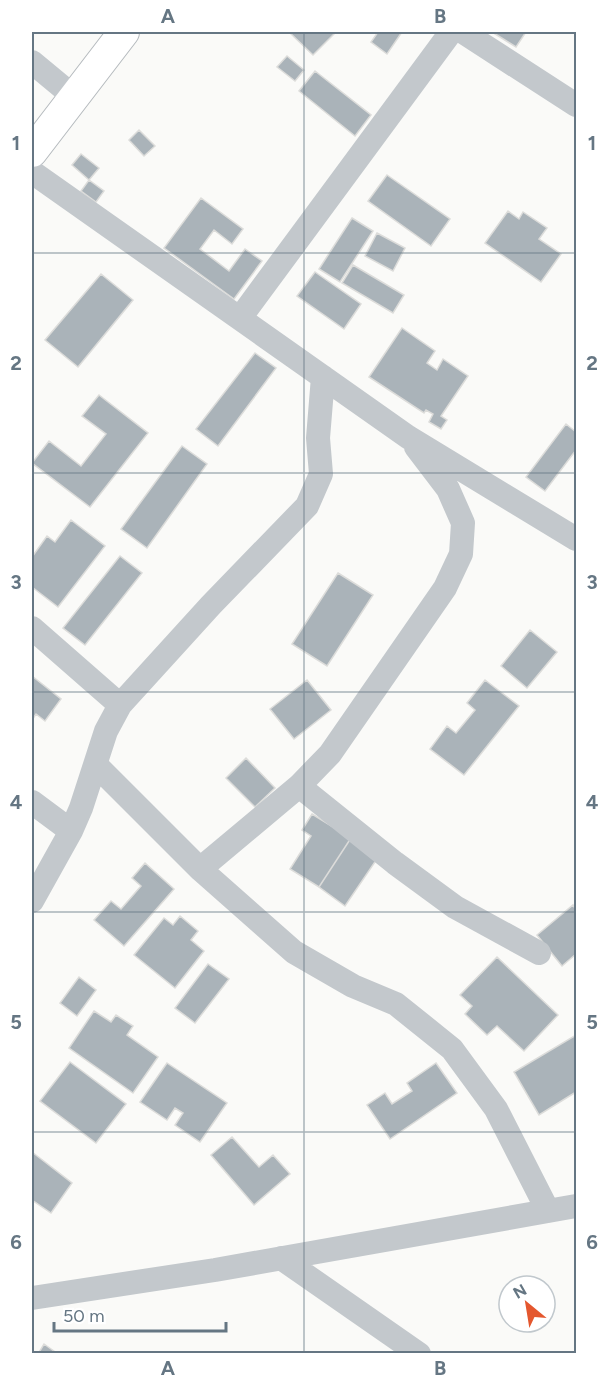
<svg xmlns="http://www.w3.org/2000/svg" width="608" height="1385" viewBox="0 0 608 1385" font-family="Figtree,sans-serif">
  <rect width="100%" height="100%" fill="#fafaf8"/>
  <path fill="#aab3b9" stroke="#dcdcda" stroke-width="1.5" d="M289 32H333L335 33 313 55Z
    M378 32H402L387 54 371 42Z
    M492 32H526L516 47Z
    M287 56 304 70 295 81 277 67Z
    M315 71 371 115 355 136 299 91Z
    M139 130 155 146 144 156 129 140Z
    M81 154 99 168 89 180 72 165Z
    M387 175 450 219 431 246 368 201Z
    M89 180 104 191 96 202 81 191Z
    M201 198 243 229 232 244 214 230 200 249 229 271 245 249 262 261 234 299 164 248Z
    M508 211 519 219 523 212 547 228 539 239 561 254 541 282 485 243Z
    M352 218 373 231 340 282 319 269Z
    M377 233 405 248 393 271 365 256Z
    M353 265 404 295 393 313 342 283Z
    M315 272 361 304 344 329 297 296Z
    M101 274 133 300 78 367 45 340Z
    M402 328 435 351 427 363 437 370 443 359 468 376 441 416 447 420 441 429 429 422 433 414 426 410 424 413 369 377Z
    M255 353 276 368 218 446 196 429Z
    M99 395 148 433 90 507 32 463 49 441 81 466 106 434 82 416Z
    M566 424 576 432V450L545 491 526 477Z
    M182 446 207 464 147 548 121 529Z
    M71 520 105 546 58 607 32 587 33 570 32 568V557L47 536 55 542Z
    M120 556 142 573 85 645 63 628Z
    M338 573 373 595 327 666 292 644Z
    M530 630 557 652 527 688 501 666Z
    M32 676 61 699 45 721 36 714 32 720Z
    M307 680 331 710 294 739 270 709Z
    M485 680 519 706 464 775 430 749 447 726 456 733 475 710 467 703Z
    M246 758 275 788 255 807 226 778Z
    M312 814 351 838 319 887 290 869 311 836 302 830Z
    M351 838 379 856 345 906 319 887Z
    M145 863 174 889 124 946 94 920 111 901 121 909 141 886 132 878Z
    M573 905 576 910V954L562 966 537 935Z
    M180 916 198 931 191 940 204 951 175 988 134 955 164 918 173 925Z
    M497 957 558 1015 524 1051 497 1026 487 1035 465 1014 472 1006 460 995Z
    M208 964 229 979 195 1023 175 1008Z
    M79 977 96 990 77 1016 60 1003Z
    M94 1011 111 1022 116 1015 133 1026 127 1035 158 1057 133 1093 69 1048Z
    M576 1035V1092L539 1115 514 1072Z
    M70 1062 126 1104 96 1143 40 1101Z
    M167 1063 227 1103 200 1142 175 1125 183 1113 175 1108 167 1120 140 1102Z
    M436 1063 457 1093 390 1139 367 1105 385 1093 392 1104 412 1091 407 1083Z
    M232 1137 259 1167 273 1155 290 1174 254 1205 211 1155Z
    M32 1152 72 1183 51 1213 32 1200Z
    M44 1344 58 1354H38Z"/>
  <g fill="none" stroke-linecap="round" stroke-linejoin="round">
    <g stroke="#b5babe" stroke-width="32">
      <path id="major" d="M32 152 124 32"/>
    </g>
    <path stroke="#c3c8cc" stroke-width="24" d="M463 32 576 105
      M32 62 73 96
      M32 172 408 437 576 539
      M240 318 451 32
      M32 628 120 705 106 731 81 808 71 831 32 901
      M120 705 211 605 307 506 321 474 318 438 323 377
      M96 765 200 869 294 952 353 986 396 1004 452 1049 496 1109 548 1211
      M299 786 395 863 455 907 539 953
      M32 802 71 831
      M200 869 299 786 330 754 445 588 461 554 463 523 448 489 416 447
      M281 1258 419 1354
      M32 1298 215 1270 576 1206"/>
    <use href="#major" stroke="#fff" stroke-width="30"/>
  </g>
  <path fill="none" stroke="#657683" stroke-width="1.5" stroke-opacity="0.55" d="M304 32V1354M32 253H576M32 473H576M32 692H576M32 912H576M32 1132H576"/>
  <rect width="608" height="1385" fill="none" stroke="#ffffff" stroke-width="66"/>
  <g transform="translate(527 1304) rotate(330)"><circle r="28" fill="#ffffff" stroke="#c1c8cd" stroke-width="1.5"/>
  <path d="M0-4.5L10 22L0 15L-10 22Z" fill="#e4572e"/>
  <text y="-9" font-size="16" font-weight="bold" text-anchor="middle" fill="#657683">N</text>
  </g>
  <path d="M54 1322v9h172v-9" fill="none" stroke="#657683" stroke-width="3"/>
  <text x="63" y="1322" font-size="18" fill="#657683" stroke="#ffffff" stroke-width="4.5" paint-order="stroke">50 m</text>
  <rect x="33" y="33" width="542" height="1319" fill="none" stroke="#657683" stroke-width="2"/>
  <g font-size="20" text-anchor="middle" font-weight="bold" fill="#657683">
    <text x="168" y="23">A</text>
    <text x="440" y="23">B</text>
    <text x="16" y="150">1</text>
    <text x="592" y="150">1</text>
    <text x="16" y="370">2</text>
    <text x="592" y="370">2</text>
    <text x="16" y="589">3</text>
    <text x="592" y="589">3</text>
    <text x="16" y="809">4</text>
    <text x="592" y="809">4</text>
    <text x="16" y="1029">5</text>
    <text x="592" y="1029">5</text>
    <text x="16" y="1249">6</text>
    <text x="592" y="1249">6</text>
    <text x="168" y="1375">A</text>
    <text x="440" y="1375">B</text>
  </g>
</svg>
